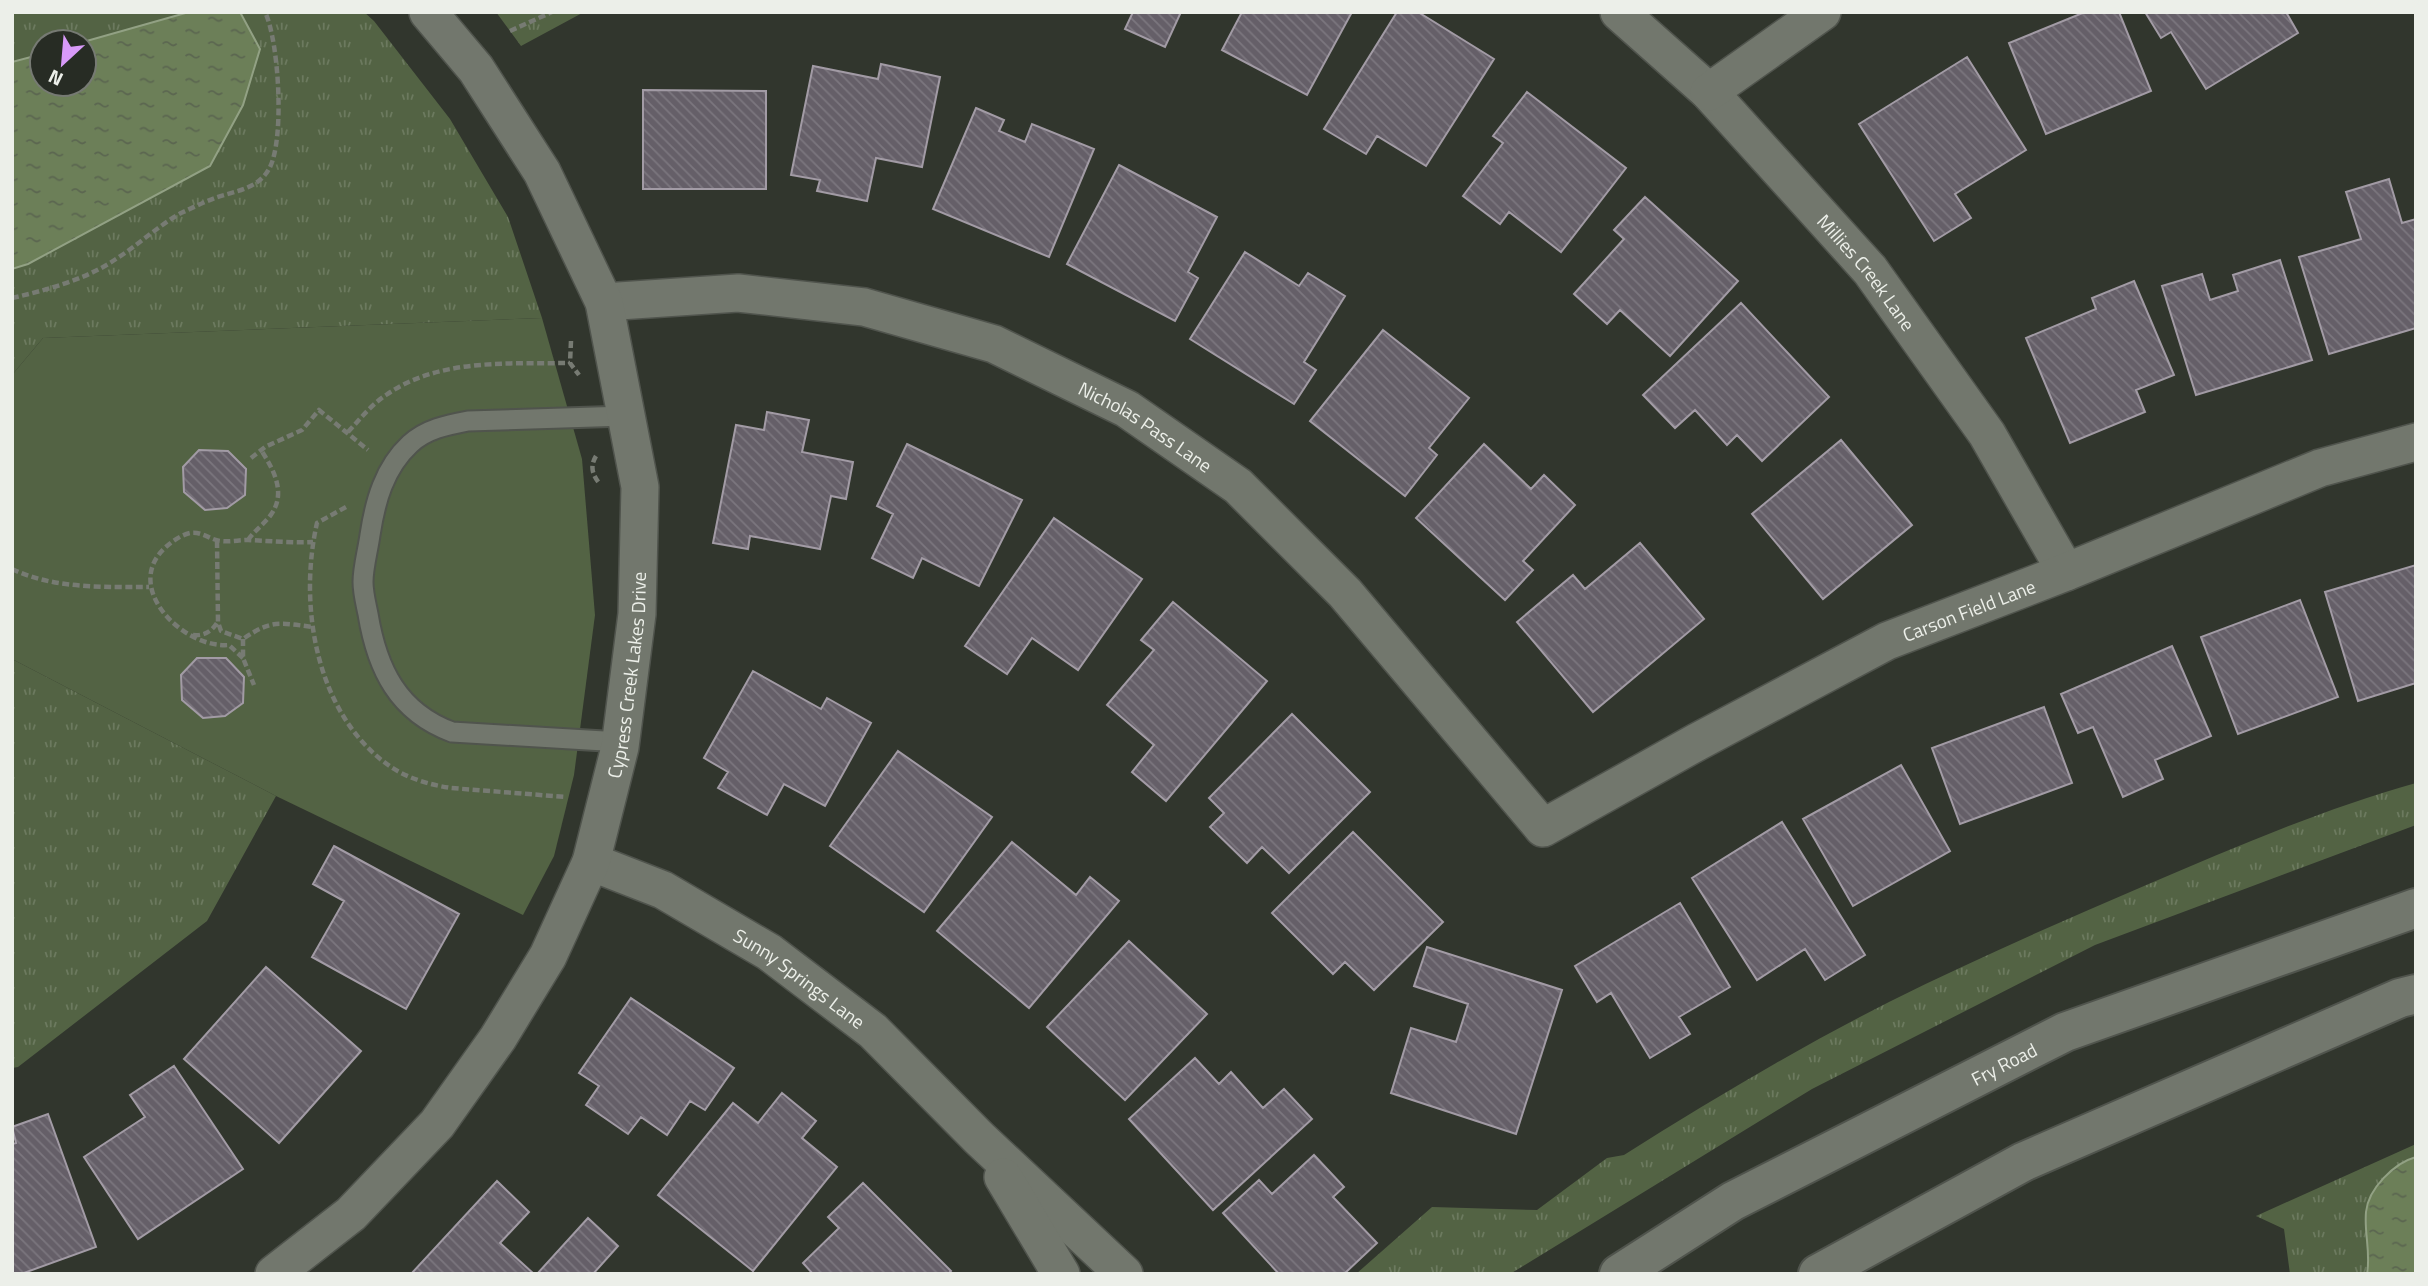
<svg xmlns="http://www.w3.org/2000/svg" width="2428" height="1286" viewBox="0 0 2428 1286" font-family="'Titillium Web',sans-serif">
  <defs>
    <pattern id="grass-tufts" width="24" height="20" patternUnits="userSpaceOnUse" patternTransform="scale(1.75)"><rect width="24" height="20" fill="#536344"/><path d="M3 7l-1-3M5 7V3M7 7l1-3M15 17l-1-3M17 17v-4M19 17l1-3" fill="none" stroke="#6c7a5f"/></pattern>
    <pattern id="water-ripples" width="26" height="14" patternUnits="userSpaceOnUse" patternTransform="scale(1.75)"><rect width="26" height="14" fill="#6c7f58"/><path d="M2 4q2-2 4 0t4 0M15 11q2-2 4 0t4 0" fill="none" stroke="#5b6650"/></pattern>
    <pattern id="building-back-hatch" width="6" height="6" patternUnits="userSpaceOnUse" patternTransform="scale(1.75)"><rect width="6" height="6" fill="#655f68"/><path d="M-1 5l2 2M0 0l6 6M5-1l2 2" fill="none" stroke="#7b767e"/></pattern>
  </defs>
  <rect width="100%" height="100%" fill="#31362d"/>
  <path fill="url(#grass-tufts)" fill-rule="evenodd" d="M12 12H364L374 21 450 119 508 217 542 318 43 338 12 375ZM42 42H84V84H42Z
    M496 12H584L521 46Z
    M12 659 276 796 207 921 18 1067 12 1068Z
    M2416 783V825L2095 945 1812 1089 1510 1274H1356L1432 1207 1537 1210 1607 1158 1624 1155C1710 1101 1798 1048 1889 1002 1973 960 2058 923 2144 886 2233 848 2323 809 2416 783Z
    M2416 1144V1274H2290L2284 1229 2256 1216Z"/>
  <path fill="#536344" d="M542 318 582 459 595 615 574 775 554 856 523 915 276 796 12 659V375L43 338Z"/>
  <path fill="url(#water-ripples)" stroke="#92a184" stroke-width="2" d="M189 12H240L260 49 243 105 210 166 28 264 12 269V62L42 54V84H84L83 42Z
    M2416 1157V1274H2367C2371 1253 2364 1233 2366 1212 2368 1189 2394 1163 2416 1157Z"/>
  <path fill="url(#building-back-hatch)" stroke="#a29ba5" stroke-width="2" d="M1133 12H1181L1165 47 1125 29Z
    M1242 12H1352L1307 95 1222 50Z
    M1397 12H1418L1494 59 1426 166 1377 136 1366 154 1324 129Z
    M2085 12H2119L2151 91 2046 134 2009 43Z
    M2145 12H2286L2298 33 2206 89 2171 32 2161 38Z
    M1967 57 2026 150 1955 194 1971 218 1934 241 1859 124Z
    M881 64 940 77 922 167 876 158 867 201 817 191 820 180 791 175 813 66 878 79Z
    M643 90 766 91V189H643Z
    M1527 92 1626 168 1561 252 1509 212 1500 224 1463 196 1503 143 1493 136Z
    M976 108 1004 120 999 131 1025 142 1032 124 1094 149 1049 257 933 209Z
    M1119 165 1217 217 1188 272 1198 278 1175 321 1067 264Z
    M2389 179 2402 223 2416 219V328L2329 354 2299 257 2361 239 2346 192Z
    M1645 197 1738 281 1670 356 1620 310 1607 324 1574 294 1624 239 1614 230Z
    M1245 252 1299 286 1308 273 1345 296 1304 362 1316 370 1294 404 1190 339Z
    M2280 260 2312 360 2196 395 2162 286 2202 274 2210 300 2238 291 2233 275Z
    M2134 281 2174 375 2136 390 2145 412 2070 443 2026 338 2096 309 2092 298Z
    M1741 303 1829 397 1762 461 1737 435 1727 445 1695 410 1675 428 1643 395Z
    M1383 330 1469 398 1429 448 1437 455 1405 496 1310 421Z
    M767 412 809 420 802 452 853 462 846 499 831 496 820 549 750 536 748 549 713 543 736 425 764 430Z
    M1841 440 1912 525 1823 599 1752 514Z
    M907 444 1022 500 979 586 922 558 913 578 872 558 893 514 877 506Z
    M1484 444 1531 489 1544 475 1575 505 1523 561 1533 570 1505 600 1416 518Z
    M199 450 228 451 246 469 245 495 227 508 205 510 184 492 183 467Z
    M1054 518 1142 579 1078 670 1032 638 1007 674 965 646Z
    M1640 543 1704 619 1593 712 1517 622 1573 575 1585 589Z
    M2416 565V683L2358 701 2325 592Z
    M2300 600 2338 697 2238 734 2201 637Z
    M1173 602 1267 681 1166 801 1132 772 1154 745 1107 705 1154 650 1141 640Z
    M2172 646 2211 736 2155 760 2163 779 2123 797 2093 727 2078 733 2061 694Z
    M197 658H226L244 677 243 703 225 716 203 718 182 700 181 675Z
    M753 671 821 709 827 698 871 723 825 806 784 784 767 815 718 788 728 772 704 758Z
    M2044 707 2072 783 1960 824 1932 748Z
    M1292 714 1370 792 1289 873 1262 847 1247 863 1210 827 1224 813 1209 798Z
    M898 751 992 817 924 912 830 846Z
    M1901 765 1950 851 1853 906 1803 819Z
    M1782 822 1865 955 1825 980 1805 949 1757 980 1692 878Z
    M1353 832 1443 922 1374 990 1345 962 1333 974 1272 913Z
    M1012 842 1076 895 1090 877 1119 901 1029 1008 937 931Z
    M334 846 459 914 406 1009 312 957 344 901 313 884Z
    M1680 903 1730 987 1679 1017 1690 1034 1650 1058 1611 993 1597 1002 1575 966Z
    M1129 941 1207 1014 1125 1100 1047 1027Z
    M1427 947 1562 990 1516 1134 1391 1093 1411 1028 1456 1042 1468 1004 1414 986Z
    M266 967 361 1051 279 1143 184 1059Z
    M631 998 734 1068 705 1110 690 1101 667 1135 641 1117 628 1134 586 1105 599 1086 579 1073Z
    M1195 1058 1219 1084 1231 1072 1263 1108 1284 1089 1312 1119 1213 1210 1129 1119Z
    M174 1066 243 1169 138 1239 84 1157 145 1117 130 1095Z
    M782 1093 816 1121 802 1138 837 1167 753 1271 658 1195 733 1103 758 1123Z
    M48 1114 96 1247 21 1274H12V1144L16 1143 12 1127Z
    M1314 1155 1344 1187 1333 1197 1377 1243 1344 1274H1279L1223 1213 1259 1180 1272 1194Z
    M497 1181 529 1212 500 1243 534 1274H411Z
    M863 1183 951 1271 948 1274H813L803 1263 839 1228 828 1217Z
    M588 1218 618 1246 593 1274H537Z"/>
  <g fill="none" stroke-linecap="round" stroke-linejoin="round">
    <g stroke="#50544d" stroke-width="23">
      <path id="service" d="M621 742 452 732C398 712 377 669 368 614 366 604 363 593 363 582 363 567 368 550 370 535 375 502 384 468 410 444 426 429 447 425 468 421L626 416"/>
    </g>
    <g stroke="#50544d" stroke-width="40">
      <g id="minor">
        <path id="s1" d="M1619 12 1709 92 1870 270 1987 434 2066 572"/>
        <path d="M1709 92 1822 12"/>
        <path id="s2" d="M604 302 738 293 864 307 994 344 1127 409 1238 486 1345 593 1543 828 1697 742 1887 641 2066 572 2320 468 2416 442"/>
        <path id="s3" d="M591 862 663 890 769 952 873 1031 979 1138 1124 1274"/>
        <path d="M1003 1177 1061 1274"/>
        <path id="s4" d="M274 1274 351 1214 437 1124 498 1038 548 956 591 862 620 747 637 614 640 487 604 302 542 172 476 69 428 12"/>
      </g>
    </g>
    <g stroke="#50544d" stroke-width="42">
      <g id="secondary">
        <path id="s5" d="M1619 1274 1733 1201 2065 1032 2416 908"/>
        <path d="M1818 1274 2023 1162 2400 998 2416 994"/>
      </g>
    </g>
    <path stroke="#777b73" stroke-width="4.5" stroke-dasharray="7 3.5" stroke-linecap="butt" d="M510 31 552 12
      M12 298C47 290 87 279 116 259 138 245 158 226 181 213 192 208 204 202 215 198 235 191 258 189 269 169 285 141 279 41 265 12
      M571 341 570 363 579 375
      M348 432C360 419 371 405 386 395 439 358 508 364 570 363
      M596 456C590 466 592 474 599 483
      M251 458 265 447 302 430 319 410 368 450
      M346 507 317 523C298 606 316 716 391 767 409 779 431 785 451 788L566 797
      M248 540C254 531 263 525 270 516 287 494 274 470 261 450
      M217 541 218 622 221 631 243 639C272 619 280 623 313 627
      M12 569C53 589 105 587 149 587
      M193 635C204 636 211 632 217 623
      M243 639V658L254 685
      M243 658 229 645C183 649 120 586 167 546 173 541 181 535 190 533 202 531 210 540 221 541 230 542 239 540 248 540 270 541 291 543 313 542"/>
    <use href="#service" stroke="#72776d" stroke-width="19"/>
    <use href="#minor" stroke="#72776d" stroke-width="37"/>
    <use href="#secondary" stroke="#72776d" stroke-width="38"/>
  </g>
  <g text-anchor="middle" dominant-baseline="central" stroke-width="5" stroke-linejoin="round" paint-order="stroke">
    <g font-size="19" fill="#ecefe9" stroke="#272c24">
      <text stroke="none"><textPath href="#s1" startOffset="360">Millies Creek Lane</textPath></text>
      <text stroke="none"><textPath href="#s2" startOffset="569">Nicholas Pass Lane</textPath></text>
      <text stroke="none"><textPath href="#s2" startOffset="1617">Carson Field Lane</textPath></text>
      <text stroke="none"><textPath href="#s4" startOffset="718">Cypress Creek Lakes Drive</textPath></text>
      <text stroke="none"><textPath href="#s3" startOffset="240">Sunny Springs Lane</textPath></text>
      <text stroke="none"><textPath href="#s5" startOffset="439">Fry Road</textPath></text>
    </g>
  </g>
  <rect width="2428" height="1286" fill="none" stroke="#ecefe9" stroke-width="28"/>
  <g transform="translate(63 63) rotate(206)"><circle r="33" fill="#272c24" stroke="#767a73" stroke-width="2"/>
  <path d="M0-5L12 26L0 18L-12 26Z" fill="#d89af8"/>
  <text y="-10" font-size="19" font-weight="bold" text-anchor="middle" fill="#ecefe9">N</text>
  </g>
</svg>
